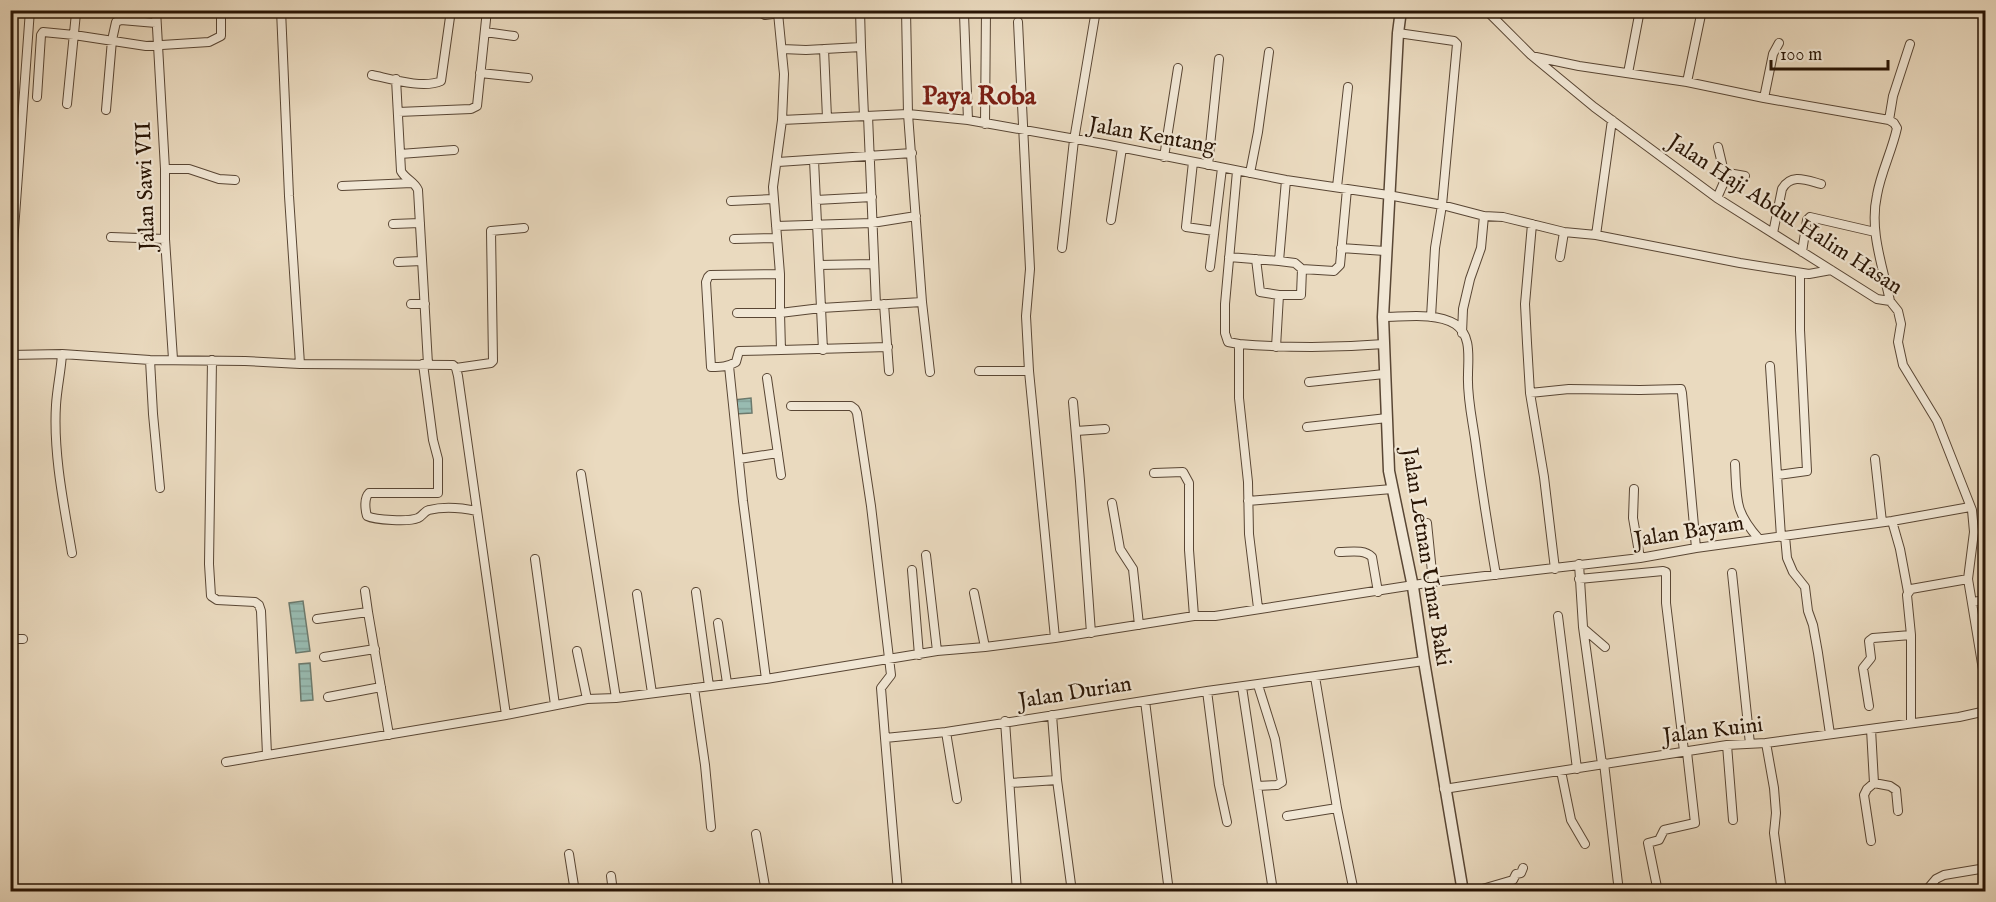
<svg xmlns="http://www.w3.org/2000/svg" width="1996" height="902" viewBox="0 0 1996 902" font-family="'IM FELL English',serif">
  <defs>
    <pattern id="water-rules" width="6" height="5" patternUnits="userSpaceOnUse" patternTransform="scale(1.5)"><rect width="6" height="5" fill="#98bbb1"/><path d="M0 2.5h6" fill="none" stroke="#83a097"/></pattern>
  </defs>
  <rect width="100%" height="100%" fill="#eadabf"/>
  <filter id="stains"><feTurbulence type="fractalNoise" baseFrequency=".00333" numOctaves="4"/><feColorMatrix values="0 0 0 0 .2 0 0 0 0 .09 0 0 0 0 .02 0 0 0 .5 -.17"/></filter>
  <radialGradient id="worn" r=".72"><stop offset=".6" stop-color="#630" stop-opacity="0"/><stop offset="1" stop-color="#630" stop-opacity=".3"/></radialGradient>
  <path fill="url(#water-rules)" stroke="#6c796c" stroke-width="1.5" d="M751 398 752 413 735 414 734 400Z
    M303 601 310 651 296 653 289 603Z
    M310 663 313 700 301 701 299 664Z"/>
  <g fill="none" stroke-linecap="round" stroke-linejoin="round">
    <g stroke="#594634" stroke-width="10">
      <path id="minor" d="M156 10 165 169V239L173 359
        M281 10 289 196 300 364
        M760 10 763 14 765 15 804 10
        M1486 10 1531 55 1594 107 1717 198 1877 299 1890 301 1898 311 1901 324 1898 342 1903 365 1937 421 1972 510 1974 532 1968 579 1986 688
        M778 13 784 74 782 120 773 187 780 274V313L821 308 922 302 908 114 906 10
        M964 14 968 120
        M1018 22 1030 269 1026 316 1029 371 1055 638
        M485 32 514 36
        M1398 33 1454 41 1457 44 1442 205 1435 248 1431 317
        M861 47 864 116
        M782 49 806 50 861 47 860 10
        M824 49 827 118
        M1536 57 1579 66 1687 82 1764 98 1889 120 1894 123 1897 128C1892 151 1881 172 1877 195 1869 231 1883 267 1890 301
        M480 73 528 78
        M1628 73 1640 10
        M372 75C391 79 423 89 441 81L451 10
        M396 79 401 171C405 179 415 182 418 190L428 364
        M1687 82 1702 10
        M37 97 41 35 43 32 74 35 146 46 209 42 221 36V10
        M1764 98 1773 54 1779 43
        M67 104 76 13
        M106 110 112 40 116 22 121 20 156 23
        M398 112 471 109 477 106 487 10
        M868 116 876 305
        M782 120 908 114 968 120 1104 144 1286 180 1388 195 1442 205 1484 216 1503 217 1564 232 1596 235 1740 263 1809 274 1831 270
        M1889 120 1893 96 1910 44
        M985 124 986 10
        M1718 147 1723 168 1728 173
        M400 154 454 150
        M1164 157 1178 68
        M814 160 823 350
        M778 162 912 153
        M1193 162 1186 227 1214 231
        M1208 165 1219 59
        M165 169H189L219 179 235 180
        M1237 171 1225 304V333L1228 342 1239 344V398L1248 482 1249 534 1258 608
        M1250 173 1258 132 1269 52
        M1286 180 1279 261 1295 263 1302 269 1334 271 1340 265 1347 189
        M342 186 412 183
        M1337 187 1348 87
        M1717 198 1728 173 1745 176
        M816 200 872 197
        M731 201 773 199
        M1111 220 1122 148
        M393 224 420 223
        M1532 224 1525 304 1527 343 1530 393 1544 477 1555 569
        M776 226 872 223 916 216
        M1773 233 1782 189C1791 173 1806 180 1821 184
        M1596 235 1612 120
        M111 237 165 239
        M734 239 777 238
        M1062 248 1074 140 1096 10
        M1341 248 1385 251
        M1802 252 1807 220 1810 217 1875 232
        M1229 257 1279 261
        M1560 257 1564 232
        M1256 259 1260 292 1279 295
        M398 262 422 261
        M819 265 874 264
        M1210 267 1222 168
        M10 285 30 10
        M922 302 930 372
        M411 304H425
        M884 304 889 371
        M737 313H780L781 350 739 351 736 362C728 367 720 367 711 367L706 282 708 277 710 275 780 274
        M1383 317C1404 317 1436 312 1455 324 1472 335 1468 358 1468 375 1467 396 1472 418 1475 439 1481 484 1488 529 1496 575
        M1462 333 1463 309 1470 279 1481 248 1484 216
        M1239 344C1288 348 1335 348 1384 344
        M1276 347 1279 295H1301L1302 269
        M781 350 888 347
        M62 354C61 371 57 388 56 405 53 453 64 506 72 553
        M10 355 62 354 150 360 245 361 300 364 453 365 456 368 458 376 506 715
        M150 360 153 414 160 488
        M212 360 209 564 211 596 217 600 255 602 259 605 261 611 267 755
        M423 364 433 440 438 459V493H369C364 498 365 509 367 516 375 520 409 522 418 518 423 516 424 511 429 510 444 506 463 508 477 511
        M729 366 743 501 766 679
        M1770 366 1781 537
        M456 368 491 363 493 361 491 231 524 228
        M979 371H1029
        M767 378 781 475
        M1309 382 1384 374
        M1530 393 1569 389 1640 390 1681 389 1682 393 1696 548
        M1073 402 1080 481 1091 633
        M791 406H851L855 409 857 413 871 506 891 675 881 688 885 738
        M1307 427 1387 418
        M1076 431 1105 429
        M739 459 778 453
        M1875 459 1882 522
        M1735 464C1737 500 1734 511 1759 539
        M1154 473 1183 472 1189 483V550L1194 616
        M581 474 616 698
        M1778 475 1807 471 1800 330V273
        M1634 489 1633 518 1640 558
        M1248 501 1392 489
        M1112 503 1120 549 1133 569 1139 625
        M1892 521 1900 549 1908 592
        M1427 523 1433 582
        M1785 536 1787 558 1793 572 1805 587 1808 611 1813 625 1818 653 1830 734
        M1339 552C1350 552 1364 549 1372 557L1378 592
        M926 555 937 651
        M535 559 555 705
        M1579 564 1583 627 1602 764
        M912 570 919 655
        M1732 573 1750 744
        M1579 579 1663 571 1666 572V603L1684 751
        M365 591 368 612
        M696 592 709 686
        M974 593 985 647
        M637 594 652 693
        M1972 602 1986 600
        M1558 616 1577 769
        M317 619 368 612 389 735
        M718 623 727 683
        M1584 629 1605 647
        M1911 635V723
        M10 639H23
        M577 651 587 699
        M324 657 375 649
        M1315 677 1337 808 1354 892
        M1242 687 1273 891
        M694 688 705 765 711 827
        M1207 691 1219 785 1227 822
        M328 697 381 687
        M1145 701 1169 892
        M1869 706 1863 668 1871 658 1869 641 1873 638 1911 635 1907 595 1911 589 1968 579
        M1052 715 1057 780
        M1005 721 1017 892
        M1871 729 1874 783 1890 786 1896 790 1898 811
        M946 732 957 799
        M1766 743 1774 788 1776 813 1774 833 1782 892
        M1727 745 1733 820
        M226 762 506 715 587 699 616 698 766 679 937 651 985 647 1055 638 1194 616H1215L1433 582 1640 558 1696 548 1892 521 1970 507
        M1604 763 1619 892
        M1561 771 1571 820 1585 844
        M1010 783 1057 780 1072 892
        M1257 786 1277 785 1282 782 1275 739 1258 685
        M1444 789 1727 745 1766 743 1959 717 1986 711
        M1287 816 1337 808
        M756 834 766 892
        M1871 841 1864 795 1867 789 1874 783
        M569 854 575 892
        M611 876 613 892
        M10 883 11 892
        M898 892 885 738 946 732 1207 691 1424 661
        M1472 892 1513 880 1516 874 1521 873 1523 868
        M1658 892 1648 843 1659 840 1664 830 1695 823 1687 752
        M1925 892 1936 879 1944 875 1986 868"/>
    </g>
    <g stroke="#594634" stroke-width="13">
      <path id="tertiary" d="M1401 10 1398 33 1383 317 1389 471 1413 587 1424 661 1463 892"/>
    </g>
    <use href="#minor" stroke="#f1e7d5" stroke-width="8"/>
    <use href="#tertiary" stroke="#f1e7d5" stroke-width="10"/>
  </g>
  <g text-anchor="middle" dominant-baseline="central" stroke-width="4.5" stroke-linejoin="round" paint-order="stroke">
    <g font-size="22" fill="#291505" stroke="#f1e7d5">
      <text transform="translate(1152 136) rotate(10)">Jalan Kentang</text>
      <text transform="translate(146 186) rotate(-92)">Jalan Sawi VII</text>
      <text transform="translate(1785 215) rotate(33)">Jalan Haji Abdul Halim Hasan</text>
      <text transform="translate(1689 532) rotate(-9)">Jalan Bayam</text>
      <text transform="translate(1426 557) rotate(81)">Jalan Letnan Umar Baki</text>
      <text transform="translate(1075 693) rotate(-9)">Jalan Durian</text>
      <text transform="translate(1713 731) rotate(-7)">Jalan Kuini</text>
    </g>
    <g font-size="26" font-weight="bold" fill="#7a1f14" stroke="#f1e7d5">
      <text x="979" y="96">Paya Roba</text>
    </g>
  </g>
  <rect width="1996" height="902" fill="none" stroke="#eadabf" stroke-width="36"/>
  <rect x="12" y="12" width="1972" height="878" fill="none" stroke="#291505" stroke-width="3"/>
  <rect x="18" y="18" width="1960" height="866" fill="none" stroke="#291505" stroke-width="1.5"/>
  <path d="M1771 60v9h117v-9" fill="none" stroke="#291505" stroke-width="3"/>
  <text x="1780" y="60" font-size="18" fill="#291505" stroke="#f1e7d5" stroke-width="4.5" paint-order="stroke">100 m</text>
  <rect width="100%" height="100%" filter="url(#stains)"/>
  <rect width="100%" height="100%" fill="url(#worn)"/>
</svg>
